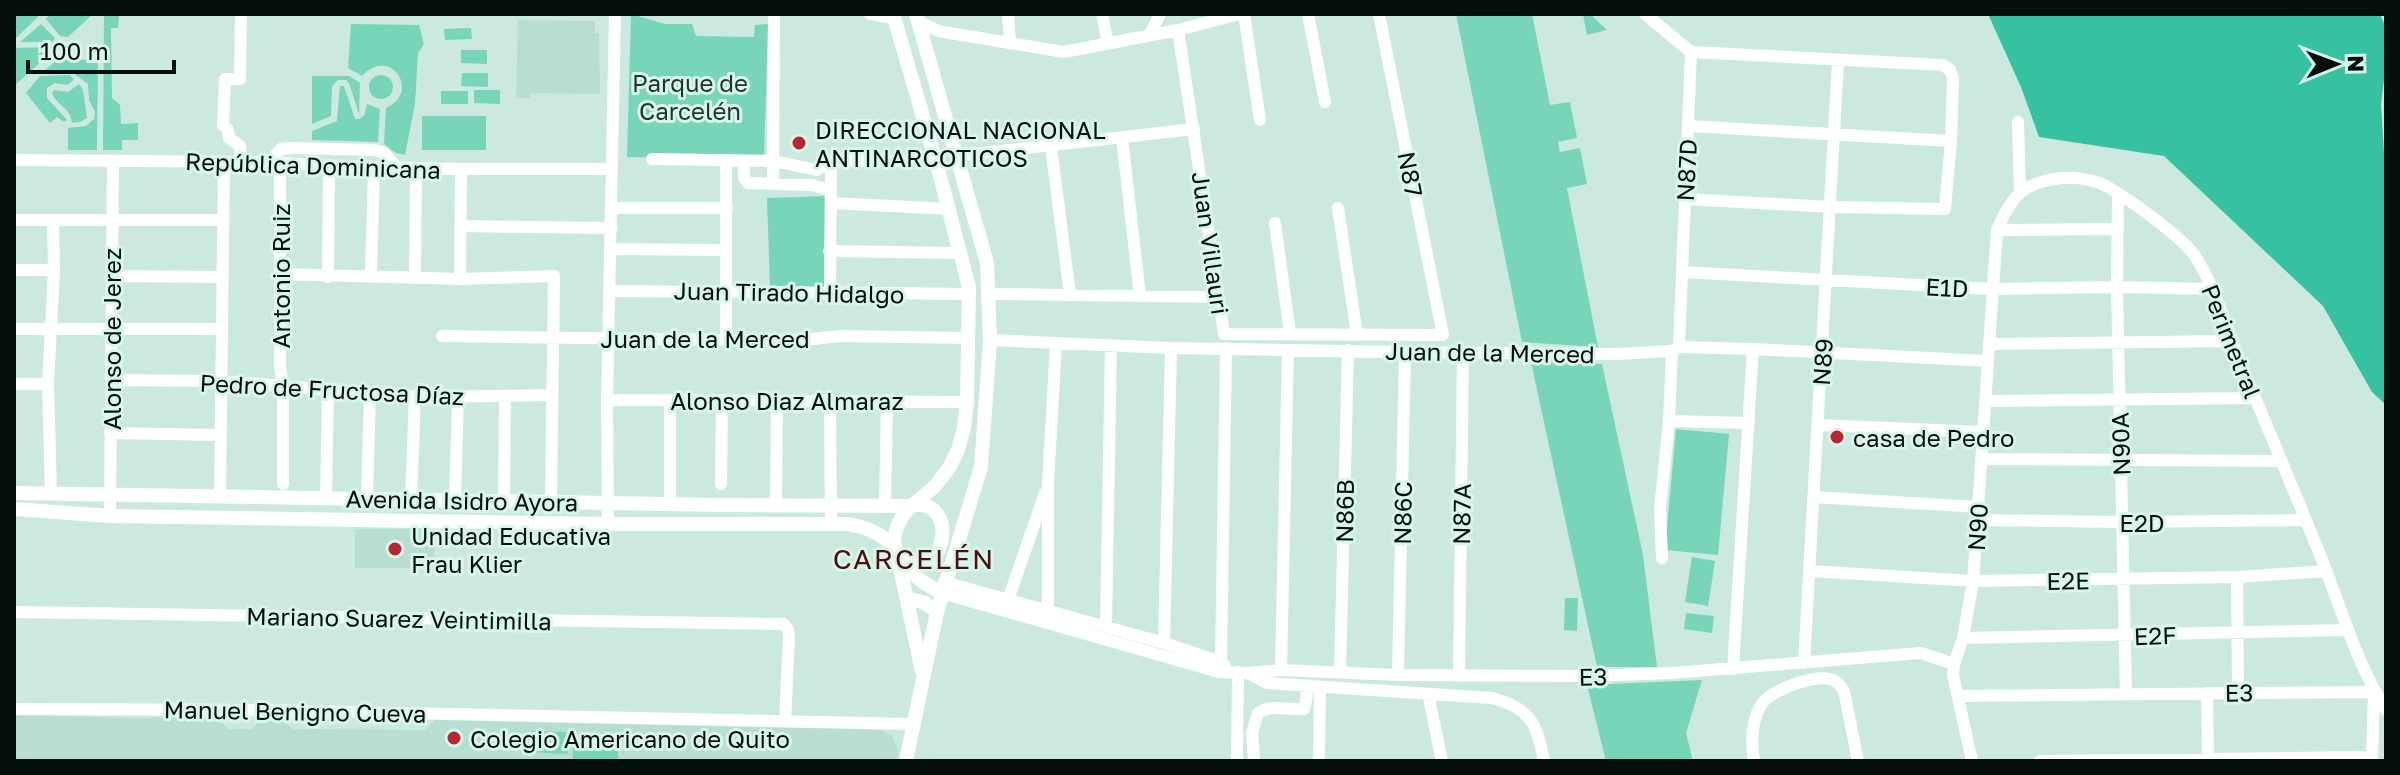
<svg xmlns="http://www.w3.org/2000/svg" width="2400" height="775" viewBox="0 0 2400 775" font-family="'Golos Text',sans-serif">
  <rect width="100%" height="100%" fill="#cbe9df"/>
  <path fill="#b7ded1" d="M518 20 595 21V33H599L600 94 531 93 530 98H516Z
    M355 529H435L434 568H355Z
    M14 715 130 718 216 717 228 729H252L258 723 259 718 282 719 293 729 425 730 435 720 881 730 892 736 898 750 896 761H14Z"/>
  <path fill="#78d5ba" d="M14 14H41L14 40Z
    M50 14H93L68 37 60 36 46 19Z
    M104 14H152L119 15 118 28H111L112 98 120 105 121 124 138 123V140H122V150H103Z
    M631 14 665 24H692L696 36 754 37 755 25 768 24 764 158 627 157Z
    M1456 14H1532L1550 105 1570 102 1577 138 1558 142 1560 152 1580 148 1587 184 1567 188 1598 347 1522 342Z
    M1583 14H1590L1607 30 1587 35Z
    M41 24 55 38 53 42H20Z
    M351 24 419 25 424 44 418 53 415 104 405 155 396 153 384 144 386 108C422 92 390 45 362 76L348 68Z
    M471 28 472 39 445 40 444 29Z
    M54 47V50L14 86V48Z
    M461 50H487V64L461 63Z
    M58 59 98 60 97 150H68V128L86 126 94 119 95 112 89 100 88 84C67 68 70 70 44 71Z
    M462 73H488V87L461 86Z
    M369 87a12 12 0 1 1 24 0a12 12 0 1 1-24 0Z
    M70 75 74 80 67 85 55 83 47 88V98L67 120 64 122 57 117 50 123 26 93 40 76Z
    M312 76H349L360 83 359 114 349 83 346 80H338L332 86 331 116 312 124Z
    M79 84 83 90 87 118 80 122 72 123C71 108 57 106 52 93L54 90 68 92Z
    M340 86H344L355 119H359L364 116 367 104 380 109 378 142 312 140V131L337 121Z
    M474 90H500V104L474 103Z
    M441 91H468V104H441Z
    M422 116H486V150H422Z
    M826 196 828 288 770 286 767 198Z
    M1531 362 1602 364 1643 555 1657 667H1597Z
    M1676 429 1729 434 1718 555 1665 550Z
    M1692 557 1715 561 1708 606 1685 602Z
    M1565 598H1578L1577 631 1564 630Z
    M1686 613 1714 616 1712 633 1684 629Z
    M1702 680 1686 733 1693 761H1606L1587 685Z
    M531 731 568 732V754L530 752Z
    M573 739H618V761L573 760Z"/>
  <path fill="#36c1a0" d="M1988 14H2380L2386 28V64L2381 104 2386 186V405L2372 392 2323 306 2164 156 2039 137 2021 87Z"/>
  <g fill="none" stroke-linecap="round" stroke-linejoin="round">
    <path stroke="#fff" stroke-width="12" d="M870 14 895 18
      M1008 14 1010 43
      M1102 14 1108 43
      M1244 14 1260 120
      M1308 14 1325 102
      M1645 14 1691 52
      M919 22 938 31 1064 52 1178 30 1240 14
      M1178 30 1224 334 1443 335 1379 14
      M1149 36 1160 14
      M2018 122 2020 191
      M1688 126 1951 141
      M1122 138 1140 296
      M1051 146 1070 295
      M956 156 1194 129
      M652 159 774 161 817 170 831 161H936
      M14 160 269 162 329 166 461 169H612
      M241 161 240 146 229 138 228 130 223 125 225 79H240L241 14
      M744 161V178L748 183 811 185 830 190
      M269 162 281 149 288 148 375 150 384 153 396 167
      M280 163V366L283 387V484
      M773 184 774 14
      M2118 194 2117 287 2126 694
      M1684 199 1831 207 1945 209 1951 141 1953 78 1950 70 1943 65 1691 52
      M831 203 949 209
      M611 208H727
      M1338 208 1357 334
      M14 220H223
      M1275 223 1290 333
      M460 226 612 228
      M1997 230 2117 229
      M610 249 726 250
      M829 251 961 253
      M14 270H54
      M1682 272 1993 289 2117 287 2212 289
      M279 274 460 279 554 276 551 501
      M112 276 221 277
      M371 276 374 167
      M328 277 329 166
      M415 277 416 168
      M460 279 461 169
      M609 291C729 291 849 293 969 294
      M830 294 831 161
      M990 294 1218 297
      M14 329H221
      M442 336 794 341 841 336 969 338
      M726 340V161
      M990 340 1171 348 1405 352 1616 354 1672 351 1679 347 1753 349 1988 361
      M1989 344 2232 341
      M1679 347 1691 52
      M111 380 220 381 425 397 552 395
      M14 384H48
      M607 400 967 402
      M670 400V503
      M830 400 831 525
      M1985 401 2255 398
      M1669 421 1748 423
      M1818 425 1983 432
      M110 433 220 435
      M1981 459 2280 461
      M721 484 722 400
      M51 494 48 384 54 270 53 220
      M220 496 224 162
      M1813 497 1978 507
      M326 498 328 390
      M367 498 370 393
      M411 499 415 396
      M455 500 458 397
      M504 500 505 396
      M776 505 777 400
      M885 507 887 400
      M110 516 113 162
      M1977 520 2122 522 2306 520
      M608 524 607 400 615 14
      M1662 558 1660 509 1669 421 1672 351
      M1810 571 1973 581 2237 577 2326 571
      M2237 577 2238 692
      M944 582 1164 643 1221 662 1225 666
      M942 593 1219 672 1246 673 1281 670 1398 675 1588 676 1672 673 1921 653 1954 664
      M1008 600 1045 493
      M1048 611V483L1056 343
      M14 612 784 624 788 630 789 637 785 722
      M1106 627 1111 345
      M1963 638 2348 630
      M1164 643 1171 348
      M1221 662 1226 348
      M1804 663 1838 61
      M1733 669 1753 349
      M1281 670 1288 350
      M1340 672 1348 350
      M1247 673 1267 683 1492 698C1530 708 1537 723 1544 761
      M1398 675 1405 352
      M1459 676 1463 352
      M2207 693 2208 761
      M1428 694 1442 761
      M1960 696 2374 692 2372 761
      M14 709 261 710 912 724
      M1237 761 1238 672
      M1254 761 1252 733 1258 713C1274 703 1287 711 1304 709L1307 696 1306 686
      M1319 761 1320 687
      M1754 761C1751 743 1751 722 1761 705 1770 690 1813 675 1830 679 1837 680 1841 686 1844 691L1858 761
      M1972 761 1953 675 1954 664 1963 638 1973 581 1997 230C2012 195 2023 182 2063 178 2074 177 2089 179 2099 183 2121 192 2182 237 2195 256 2215 287 2225 323 2238 357 2267 426 2296 495 2324 565 2343 614 2358 666 2386 710
      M2040 761 2372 757"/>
    <path stroke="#fff" stroke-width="14" d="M893 14 936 161 969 287 967 402 964 428 958 450 949 468 935 486 913 505
      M14 493 722 505 910 506
      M913 505C960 500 945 578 908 563 883 552 897 516 913 505Z
      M14 509 110 516 608 524H847C866 527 881 533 895 547
      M897 554 922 671
      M905 561C914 578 925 584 942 593
      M907 598 925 603 937 612
      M906 761 937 612 981 467 990 340 987 263 916 14"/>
  </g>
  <g fill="#b72631" stroke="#d8f7ec" stroke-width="3">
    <circle cx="799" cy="143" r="8"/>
    <circle cx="1837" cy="437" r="8"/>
    <circle cx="395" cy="549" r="8"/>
    <circle cx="454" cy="738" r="8"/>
  </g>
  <g text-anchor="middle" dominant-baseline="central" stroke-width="6" stroke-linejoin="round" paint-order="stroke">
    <g font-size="24" fill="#1e342d" stroke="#d8f7ec">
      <text x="690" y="82">Parque de<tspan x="690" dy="28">Carcelén</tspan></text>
    </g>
    <g font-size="24" fill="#050f0c" stroke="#d8f7ec" text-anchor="start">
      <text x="815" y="129">DIRECCIONAL NACIONAL<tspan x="815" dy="28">ANTINARCOTICOS</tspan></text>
      <text x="1853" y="437">casa de Pedro</text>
      <text x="411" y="535">Unidad Educativa<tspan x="411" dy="28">Frau Klier</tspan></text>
      <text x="470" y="738">Colegio Americano de Quito</text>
    </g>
    <g font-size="24" fill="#050f0c" stroke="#d8f7ec">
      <text transform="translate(313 165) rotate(2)">República Dominicana</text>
      <text transform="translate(1686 170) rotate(-87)">N87D</text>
      <text transform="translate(1411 174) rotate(79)">N87</text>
      <text transform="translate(1211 243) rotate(82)">Juan Villauri</text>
      <text transform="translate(280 276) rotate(-90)">Antonio Ruiz</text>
      <text transform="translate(1947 287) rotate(3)">E1D</text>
      <text transform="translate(789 292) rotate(1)">Juan Tirado Hidalgo</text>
      <text x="705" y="338">Juan de la Merced</text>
      <text transform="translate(111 339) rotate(-90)">Alonso de Jerez</text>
      <text transform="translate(2232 341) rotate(68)">Perimetral</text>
      <text transform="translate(1490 352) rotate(1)">Juan de la Merced</text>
      <text transform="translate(1822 362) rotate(-86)">N89</text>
      <text transform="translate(332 389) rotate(3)">Pedro de Fructosa Díaz</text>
      <text x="787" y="400">Alonso Diaz Almaraz</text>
      <text transform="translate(2120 444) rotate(-92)">N90A</text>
      <text transform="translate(462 500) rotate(1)">Avenida Isidro Ayora</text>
      <text transform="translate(1344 511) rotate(-89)">N86B</text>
      <text transform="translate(1402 513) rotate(-89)">N86C</text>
      <text transform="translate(1461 514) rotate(-89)">N87A</text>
      <text x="2142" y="522">E2D</text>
      <text transform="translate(1977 527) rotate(-86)">N90</text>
      <text transform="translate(2068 580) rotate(-1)">E2E</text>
      <text transform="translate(399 618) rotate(1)">Mariano Suarez Veintimilla</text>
      <text transform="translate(2155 635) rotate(-2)">E2F</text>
      <text transform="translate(1593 676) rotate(-1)">E3</text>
      <text transform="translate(2239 692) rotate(-1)">E3</text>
      <text transform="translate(295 711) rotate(1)">Manuel Benigno Cueva</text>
    </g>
    <g font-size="28" letter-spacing="2" fill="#520c11" stroke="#d8f7ec">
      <text x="914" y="558">CARCELÉN</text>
    </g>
  </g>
  <rect width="2400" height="775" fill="none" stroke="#050f0c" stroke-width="32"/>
  <g transform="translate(2336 64) rotate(89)" stroke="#d8f7ec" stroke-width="6" paint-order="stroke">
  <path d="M0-6L14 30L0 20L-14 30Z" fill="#050f0c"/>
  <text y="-12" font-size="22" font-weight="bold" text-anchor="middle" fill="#050f0c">N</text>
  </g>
  <path d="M28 60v12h146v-12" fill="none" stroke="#050f0c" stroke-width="4"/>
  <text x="40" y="60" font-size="24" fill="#050f0c" stroke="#d8f7ec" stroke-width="6" paint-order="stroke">100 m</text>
</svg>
